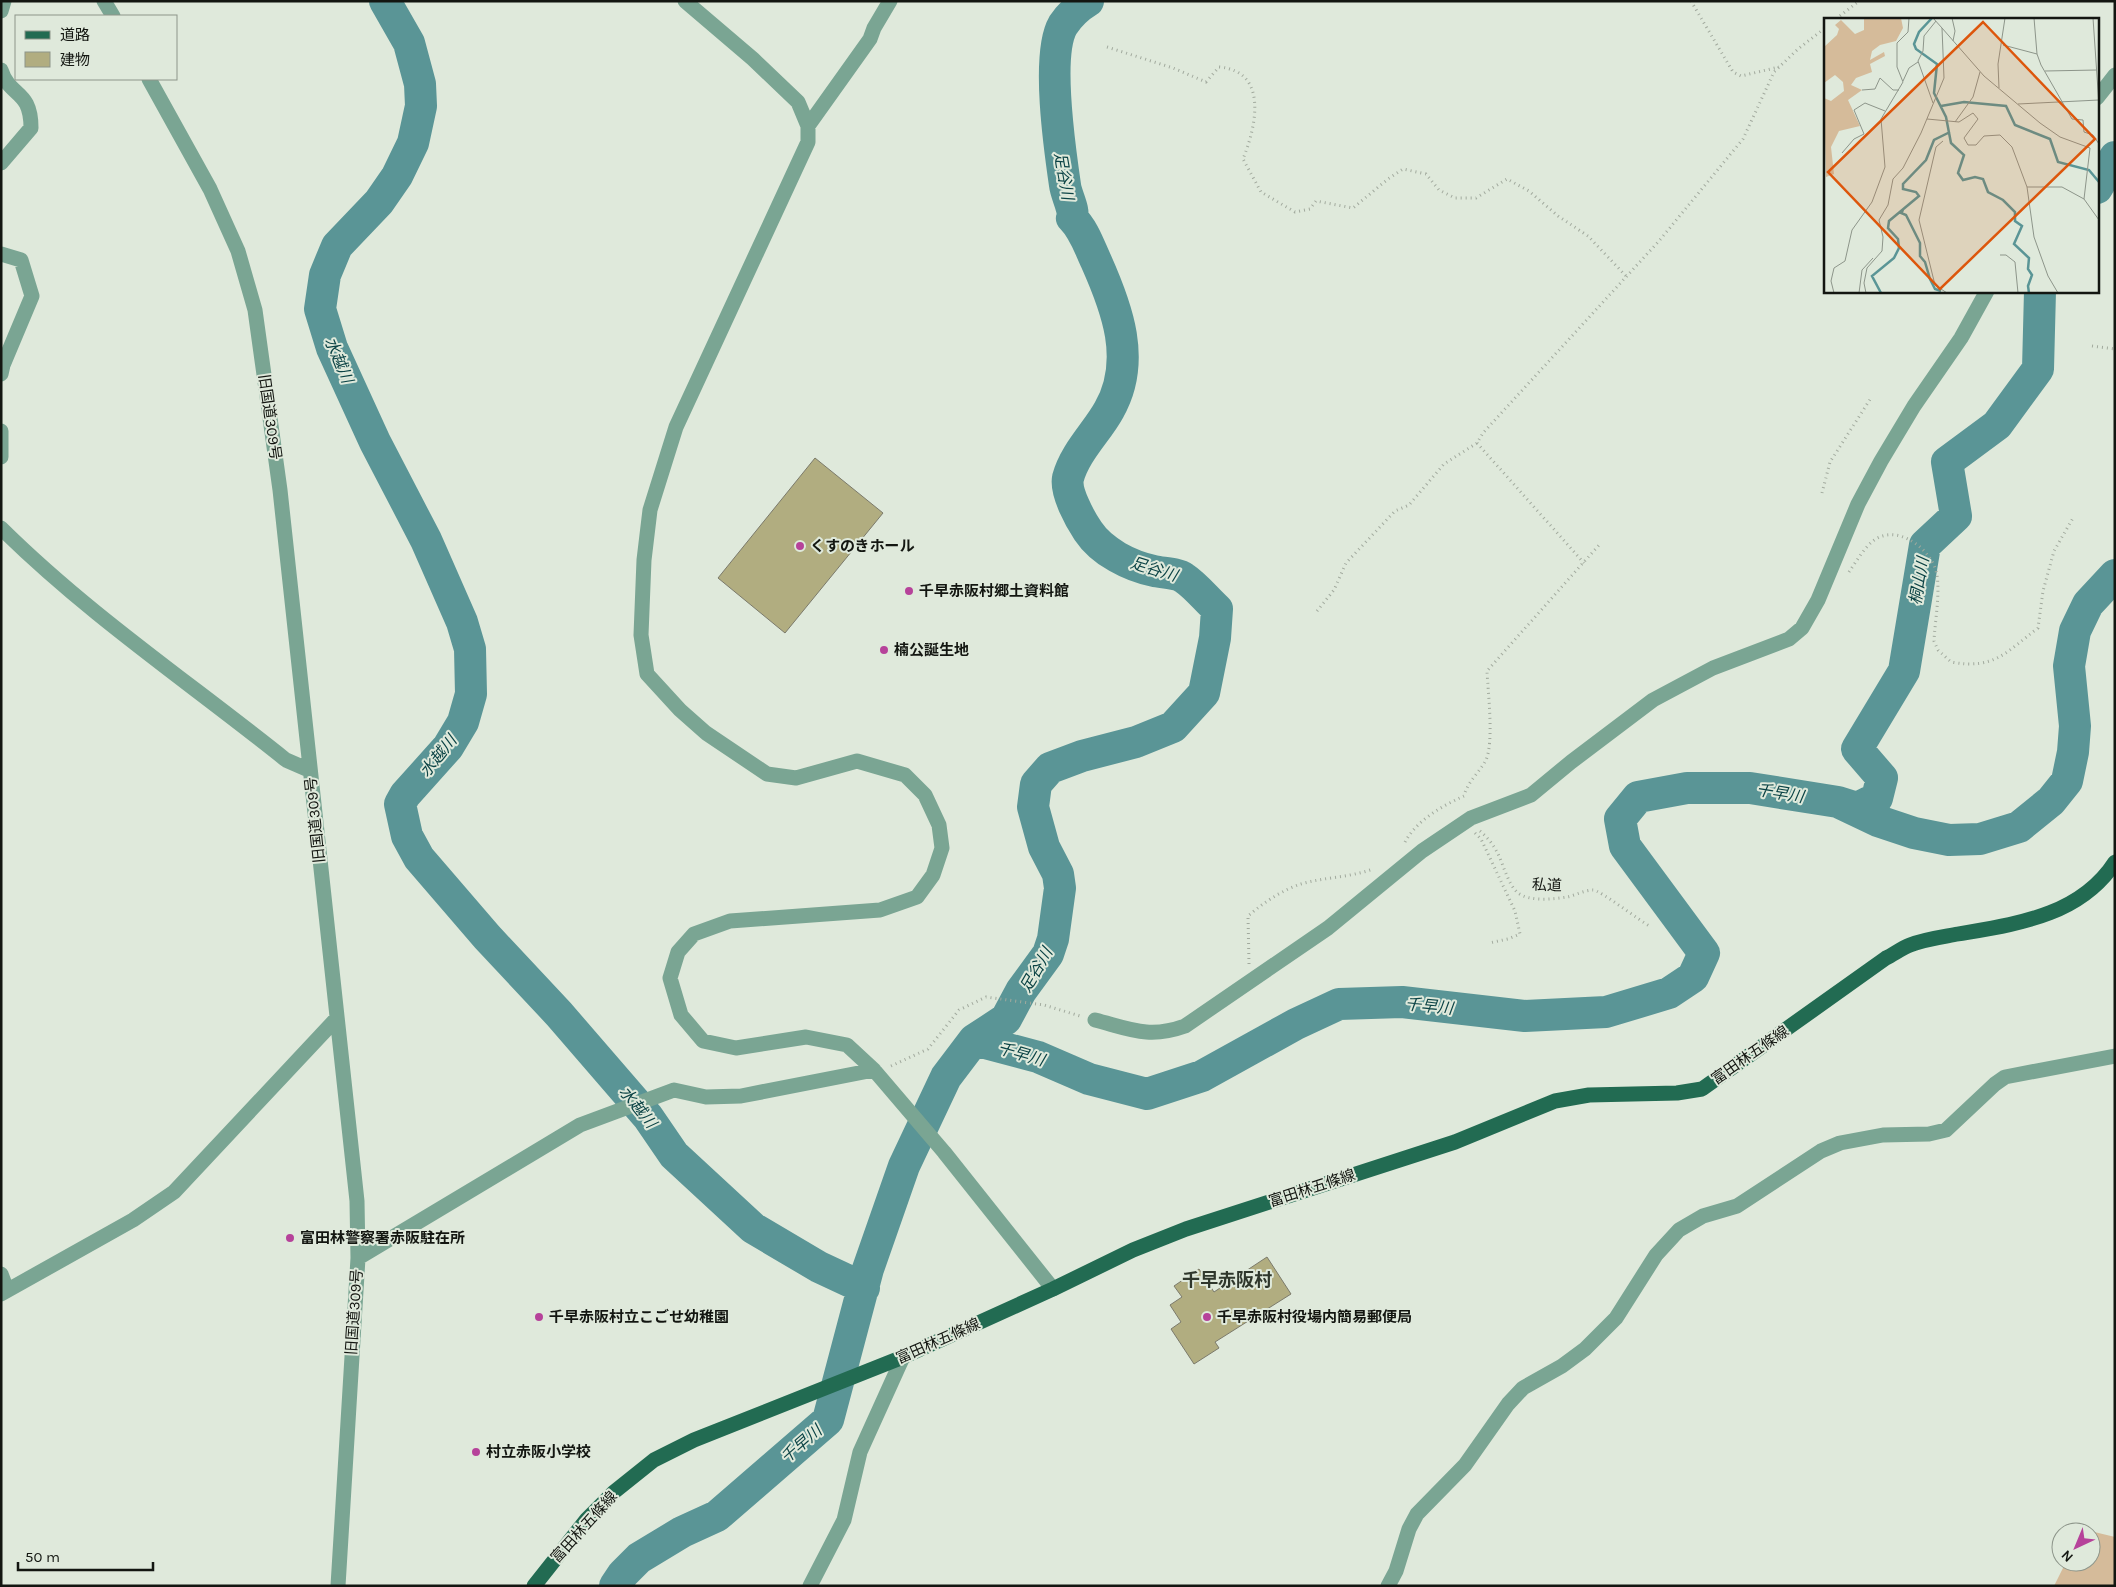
<svg xmlns="http://www.w3.org/2000/svg" width="2116" height="1587" viewBox="0 0 2116 1587" font-family="Karla,'Noto Sans JP',sans-serif">
  <rect width="100%" height="100%" fill="#dfe9db"/>
  <path fill="#d5bb9a" d="M2082 1529 2115 1537V1586H2054L2066 1562H2091V1532H2081Z"/>
  <g fill="none" stroke-linecap="round" stroke-linejoin="round">
    <path stroke="#5a9596" stroke-width="32" d="M385 1 409 43 420 84 421 106 413 143 397 176 379 202 337 246 325 275 320 309 332 348 375 442 426 540 462 622 470 649 471 694 463 722 448 747 405 795 400 804 407 836 419 858 487 937 559 1014 648 1117 674 1155 753 1228 819 1267 864 1288
      M2097 188 2115 157
      M1838 802 1857 808 1877 798 1882 778 1857 749 1904 671 1925 545 1956 516 1947 462 1997 425 2038 369 2040 291
      M974 1040 1038 1057 1089 1079 1147 1094 1202 1076 1296 1024 1339 1004 1402 1002 1525 1016 1606 1012 1669 993 1693 977 1704 953 1625 846 1620 819 1638 797 1687 788H1750L1838 802 1878 821 1914 833 1949 840 1980 839 2019 827 2051 801 2067 781 2073 752 2075 726 2069 666 2075 631 2088 604 2115 575
      M615 1586 623 1574 639 1558 682 1532 717 1516 828 1420 868 1269 904 1166 946 1077 974 1040 1006 1019 1021 991 1048 954 1053 939 1060 888 1058 874 1044 847 1033 807 1036 784 1050 768 1082 756 1136 742 1173 727 1204 693 1215 638 1217 609C1206 599 1196 586 1184 578 1177 573 1163 573 1154 571 1130 566 1102 552 1088 531 1080 519 1065 492 1068 478 1075 452 1097 432 1109 410 1137 361 1117 308 1096 261 1089 246 1084 230 1072 218 1075 210 1066 195 1065 185 1060 151 1046 54 1063 25 1069 16 1078 7 1088 1"/>
  </g>
  <path fill="#b1ad80" stroke="#7b7a6b" d="M815 458 883 513 785 633 718 578Z
    M1267 1257 1291 1294 1215 1342 1219 1348 1194 1364 1171 1329 1181 1322 1170 1305 1182 1297 1174 1286 1199 1269 1214 1292Z"/>
  <g fill="none" stroke-linecap="round" stroke-linejoin="round">
    <path stroke="#a2aa9e" stroke-width="3" stroke-dasharray="1 4" stroke-linecap="butt" d="M1691 1 1733 72 1741 76 1779 67
      M1836 19 1859 1
      M1107 47 1173 68 1206 82 1219 67C1269 71 1256 127 1243 159L1261 192 1295 212 1310 209 1316 201 1353 208 1388 179 1403 169 1426 174 1439 190 1455 198H1476L1507 179 1529 191 1558 216 1588 236 1626 276
      M2092 346 2115 349
      M1477 443 1584 563
      M1822 493 1830 462 1871 398
      M1849 572C1856 562 1864 548 1873 541 1897 522 1933 550 1937 575 1940 596 1935 620 1934 641L1938 650 1951 662C1995 670 2006 652 2038 628L2043 591 2054 551 2073 518
      M1317 611 1334 590 1346 563 1395 511 1409 505 1444 464 1477 443 1483 433 1659 241 1743 139 1774 72 1798 49 1825 28
      M1480 831C1487 837 1493 844 1497 852 1504 865 1507 883 1518 893 1530 902 1554 899 1567 897 1576 895 1585 890 1593 890 1600 890 1640 921 1651 927
      M1475 833 1481 839 1515 911 1520 934 1508 939 1489 943
      M1405 842C1417 820 1442 806 1464 796 1468 781 1479 773 1486 760 1494 742 1488 692 1487 671L1599 545
      M1249 964 1248 916C1263 903 1282 890 1301 884 1324 877 1348 878 1373 869
      M891 1066 928 1049 959 1010 986 997 1044 1005 1080 1016"/>
    <path stroke="#7aa593" stroke-width="15" d="M104 1 113 16
      M685 1 753 59 798 102 808 126V142L676 427 650 510 644 560 641 635 647 674 680 710 706 733 767 774 796 778 857 761 905 775 925 795 939 825 942 848 933 875 917 897 880 910 730 921 694 934 678 952 670 978 681 1015 703 1041 736 1048 806 1037 847 1045 874 1070 944 1152 1053 1289
      M1 11 4 1
      M1 70C10 98 31 89 31 128L1 163
      M149 79 210 189 238 251 255 310 280 490 357 1201 358 1258 338 1586
      M2097 98 2115 75
      M808 126 870 39 874 28 890 1
      M1 254 21 260 32 296 3 365 1 374
      M1 431V457
      M1 528C89 615 190 683 286 760L309 770
      M1095 1020C1130 1029 1149 1039 1185 1026L1328 928 1422 851 1471 818 1531 795 1571 762 1653 700 1713 668 1789 639 1802 628 1818 600 1858 504 1881 461 1914 406 1961 338 1987 291
      M358 1258 580 1125 674 1090 706 1097 741 1096 874 1070
      M1 1274 7 1290
      M1 1294 133 1220 174 1192 337 1018
      M810 1586 844 1520 860 1452 903 1357
      M1388 1586 1396 1571 1409 1529 1417 1514 1465 1465 1508 1404 1523 1388 1562 1366 1585 1349 1616 1318 1656 1255 1679 1230 1703 1216 1737 1206 1821 1151 1840 1143 1883 1135 1929 1134 1946 1130 1995 1084 2005 1077 2115 1056"/>
    <path stroke="#226b52" stroke-width="15" d="M534 1586 587 1519 614 1492 654 1460 694 1440 903 1357 1053 1289 1133 1250 1186 1229 1455 1142 1555 1101 1589 1095 1677 1093 1702 1089 1886 958C1894 954 1902 948 1910 945 1925 939 1942 937 1958 934 2016 924 2080 916 2115 862"/>
  </g>
  <g fill="#b6429a" stroke="#dfe9db" stroke-width="2">
    <circle cx="800" cy="546" r="5"/>
    <circle cx="909" cy="591" r="5"/>
    <circle cx="884" cy="650" r="5"/>
    <circle cx="290" cy="1238" r="5"/>
    <circle cx="539" cy="1317" r="5"/>
    <circle cx="1207" cy="1317" r="5"/>
    <circle cx="476" cy="1452" r="5"/>
  </g>
  <g text-anchor="middle" dominant-baseline="central" stroke-width="4" stroke-linejoin="round" paint-order="stroke">
    <g font-size="15" fill="#131611" stroke="#dfe9db">
      <text transform="translate(270 417) rotate(82)">旧国道309号</text>
      <text transform="translate(315 820) rotate(-96)">旧国道309号</text>
      <text transform="translate(1547 885) rotate(2)">私道</text>
      <text transform="translate(1750 1055) rotate(-35)">富田林五條線</text>
      <text transform="translate(1312 1188) rotate(-18)">富田林五條線</text>
      <text transform="translate(354 1312) rotate(-86)">旧国道309号</text>
      <text transform="translate(938 1341) rotate(-24)">富田林五條線</text>
      <text transform="translate(584 1527) rotate(-48)">富田林五條線</text>
    </g>
    <g font-size="15" font-weight="bold" fill="#131611" stroke="#dfe9db" text-anchor="start">
      <text x="810" y="546">くすのきホール</text>
      <text x="919" y="591">千早赤阪村郷土資料館</text>
      <text x="894" y="650">楠公誕生地</text>
      <text x="300" y="1238">富田林警察署赤阪駐在所</text>
      <text x="549" y="1317">千早赤阪村立こごせ幼稚園</text>
      <text x="1217" y="1317">千早赤阪村役場内簡易郵便局</text>
      <text x="486" y="1452">村立赤阪小学校</text>
    </g>
    <g font-size="16" font-style="italic" fill="#0b4345" stroke="#dfe9db">
      <text transform="translate(1064 176) rotate(80)">足谷川</text>
      <text transform="translate(339 360) rotate(67)">水越川</text>
      <text transform="translate(1154 569) rotate(17)">足谷川</text>
      <text transform="translate(1919 581) rotate(-80)">桐山川</text>
      <text transform="translate(438 756) rotate(-51)">水越川</text>
      <text transform="translate(1780 793) rotate(9)">千早川</text>
      <text transform="translate(1036 970) rotate(-60)">足谷川</text>
      <text transform="translate(1429 1006) rotate(6)">千早川</text>
      <text transform="translate(1021 1054) rotate(16)">千早川</text>
      <text transform="translate(638 1107) rotate(51)">水越川</text>
      <text transform="translate(801 1444) rotate(-41)">千早川</text>
    </g>
    <g font-size="18" font-weight="bold" fill="#2f372c" stroke="#dfe9db">
      <text x="1227" y="1280">千早赤阪村</text>
    </g>
  </g>
  <g transform="translate(1824 18)">
    <rect width="275" height="275" fill="#dfe9db"/>
    <path d="M40 0H77L79 10 72 23 56 27 48 33 46 42 60 34 61 38 46 46 48 54 32 60 27 67 38 72 24 82 36 108 15 113 7 129 10 156 2 159 0 80 7 83 20 73 19 64 11 57 0 65V29L13 17 15 11 11 7 17 2 31 16 40 12Z" fill="#d5bb9a"/>
    <path fill="none" stroke="#5a9596" stroke-width="2.5" d="M108 0 95 14 90 26 92 31 113 46 110 75 122 99 127 125 140 137 134 155 139 162 151 159 159 161 164 174 179 182 191 194V203L198 208 190 226 205 240 204 251 208 257 204 268 205 275M117 88 140 84 182 88 191 107 226 121 234 144 265 152 275 164M79 192 77 195 82 197 96 225V238L101 244 106 261 111 271 117 273M57 275 48 258 70 240 75 230 74 221 64 210 65 203 95 178 92 174 79 171V166L102 142 110 122 126 114"/>
    <path fill="none" stroke="#8d958a" stroke-width="1" d="M128 0 131 13 129 23M210 0 213 36 217 47 248 101 259 102 260 114 269 117 275 126M269 0 275 87M118 10 160 58 216 105 236 119 266 130 260 181 275 202M179 27 213 36M221 53 273 52M79 63 85 50 94 44M175 70 174 46 181 0M38 72 51 71 56 60 69 72H75M109 85 94 43 99 33 100 18 112 3M194 86 275 82M103 101 135 104 149 95 154 101 140 120 144 127H152L160 118 176 117 188 129 203 169H238L260 181M131 104 149 79 156 54M119 123 112 129 95 202 111 267 123 275M18 135 30 121 40 116 30 92 41 85 61 93M203 169 210 219 224 258 234 275M176 237H182L191 244 194 275M10 275 7 263 10 250 21 243 28 212 48 184 61 149 57 101 79 64 73 49V25L84 14 85 0M35 275 38 252 49 240M42 275 40 265 43 250 58 233 59 219 55 202 64 187 69 161 79 150 97 115 120 60 118 10 109 0"/>
    <path fill="#dd560c" fill-opacity="0.15" stroke="#dd560c" stroke-width="2.5" d="M159 4 271 121 116 271 4 154Z"/>
    <rect width="275" height="275" fill="none" stroke="#131611" stroke-width="2.5"/>
  </g>
  <rect width="2116" height="1587" fill="none" stroke="#131611" stroke-width="5"/>
  <rect x="15" y="15" width="162" height="65" fill="#dfe9db" stroke="#8d958a"/>
  <rect x="25" y="31" width="25" height="8" fill="#226b52" stroke="#8d958a"/>
  <text x="60" y="40" font-size="15" fill="#131611">道路</text>
  <rect x="25" y="52" width="25" height="15" fill="#b1ad80" stroke="#8d958a"/>
  <text x="60" y="65" font-size="15" fill="#131611">建物</text>
  <g transform="translate(2076 1547) rotate(224)"><circle r="24" fill="#dfe9db" stroke="#8d958a"/>
  <path d="M0-4L9 19L0 12L-9 19Z" fill="#b6429a"/>
  <text y="-8" font-size="14" font-weight="bold" text-anchor="middle" fill="#131611">N</text>
  </g>
  <path d="M18 1562v8h135v-8" fill="none" stroke="#131611" stroke-width="2.5"/>
  <text x="25" y="1562" font-size="15" fill="#131611" stroke="#dfe9db" stroke-width="4" paint-order="stroke">50 m</text>
</svg>
